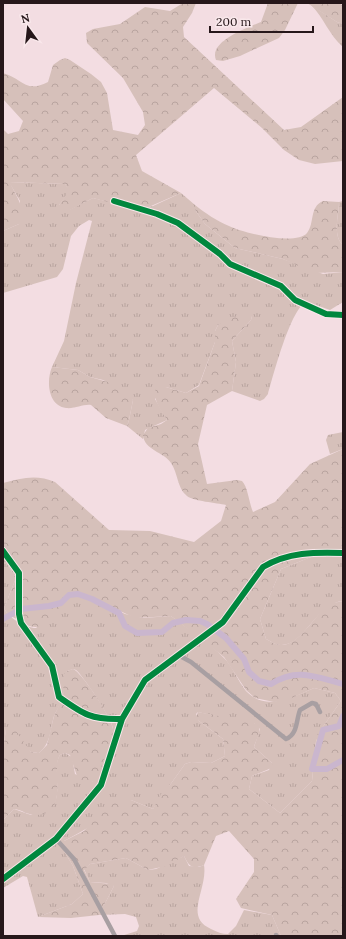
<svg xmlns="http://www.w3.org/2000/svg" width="346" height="939" viewBox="0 0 346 939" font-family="Lora,serif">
  <defs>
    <pattern id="grass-tufts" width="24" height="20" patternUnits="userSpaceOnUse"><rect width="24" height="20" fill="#d6c0ba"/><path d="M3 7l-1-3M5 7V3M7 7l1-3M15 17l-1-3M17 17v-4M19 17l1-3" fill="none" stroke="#b8a49f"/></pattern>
    <pattern id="forest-crowns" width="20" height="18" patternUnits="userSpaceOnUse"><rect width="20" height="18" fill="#d6c0ba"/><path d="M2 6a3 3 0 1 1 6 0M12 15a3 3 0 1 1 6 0" fill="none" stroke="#b8a49f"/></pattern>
  </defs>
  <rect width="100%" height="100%" fill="#f3dde2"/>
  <path fill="url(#grass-tufts)" d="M311 5 337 22 343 24V47C329 35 324 18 311 5Z
    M9 182 65 184 70 191 59 205 69 210 93 198 138 209 153 206 181 193 195 205V210L205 224 235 248 283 259 323 274 343 272V302L330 310 307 302C291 306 273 377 268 394L264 399 260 401 232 391 236 362 232 341 251 320 252 316 218 325 215 331V342L199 385 186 393 166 387 155 399 167 420 145 430 143 439 127 426 129 420 133 400 116 387 103 380 90 377 78 370 52 367 64 341 76 283 92 221 89 220 79 226 71 236 63 269 57 277 3 293V231L19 224 20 201Z
    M343 201V245C332 236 339 214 339 202Z
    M343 432V449L330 454 326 440 328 435Z
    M343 550V601C316 603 304 647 280 645 276 645 270 641 266 639L260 619 281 569 326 551Z
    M3 564H7L16 578 4 608C8 618 26 628 36 628L69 597 84 594 125 614 143 618 171 616C188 629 210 643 224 658 233 667 238 681 246 691 266 712 293 697 314 688L335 693 341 701 322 728 316 741 312 781 280 813 249 789 252 776 269 770 272 763 254 747 260 729 254 723H246L198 712 196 714 199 721 223 739 225 756 211 763 191 762 185 764 170 785 163 792 160 799 153 809 131 800C109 814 88 829 64 841V851L73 866 83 894 72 904 38 917 27 877 23 876 3 888V820L14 809 31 815 55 802C61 787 52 767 60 755L65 753 72 757 75 774 92 782C97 777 113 737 113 729 114 722 82 674 76 670 73 668 70 670 67 671 63 681 65 686 63 696 62 703 57 709 54 716 50 730 51 743 39 753L31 752 6 729 3 750Z
    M184 856 189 866 199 867 204 865C208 889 183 917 211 929 217 932 222 934 228 934L236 926 244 910 272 915 281 936H121L137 931 139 926 136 917 125 914 99 915 114 886 106 883 90 882 84 869 90 864 126 858 148 870 156 869Z"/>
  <path fill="url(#forest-crowns)" d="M183 3H196L192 13 183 27 184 37 284 130 301 127 343 97V161L315 164 299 160 284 150 262 128 214 88 136 155 142 171 181 193 144 209 126 207 93 198 70 210 61 212 59 209V205L69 191 65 184 10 182C15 196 28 209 19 224L3 231V129L8 134 19 131 23 121 3 99V73C22 78 25 94 48 82L53 65 60 60 65 58 70 60 91 74 101 82 107 93 113 130 138 135 145 125 143 112 123 78 87 43 86 33 93 29 120 24 145 7 170 11Z
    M268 3H298L285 30 279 38 240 56 223 61 216 60C208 41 250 27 261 22Z
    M307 3H340L343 6V24L337 22Z
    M323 201 339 202C339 214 332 236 343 245V272L314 273 283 259 235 248 205 224 195 210V205C205 213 217 221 229 226 243 233 296 246 307 233 315 223 309 207 323 201Z
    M248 314 252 316 251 320 232 341 236 362 232 391 207 405 198 444 207 484 237 480 242 481C248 487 249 503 253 512L275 502 310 464 343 449V550L326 551 281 569 260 619 266 639C270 641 276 645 281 645 298 646 316 615 328 604L343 601V936H281L272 915 241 908 236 899 254 872V859L229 831 216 836 204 865C192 870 189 866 184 856L166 866 148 870 126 858 90 864 84 870 90 882 112 884 114 886 99 915 71 918 38 917 72 904 83 894 73 866 64 851 62 846 64 841 84 831 105 807 118 801 131 800 153 809 165 787 170 785 185 764 191 762 211 763 225 756 223 739 199 721 196 717 198 712 258 724C262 732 256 739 254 747L272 763 274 767 252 776 249 789 280 813 312 781 317 735 341 701 335 693 314 688 285 701 274 702 255 698 246 690 224 657 171 616 135 618 84 594 69 597C53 615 44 639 18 620 12 616 7 615 4 608L16 578 7 564H3V483C21 478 37 474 55 482L109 530 150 531 194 542 221 521 226 505C217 503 193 501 187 496 177 488 178 473 171 463 164 452 144 450 143 435L148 428 161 424 167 420C161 410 152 399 156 388L166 387 186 393 199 386 215 342V331L218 325 226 319Z
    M52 367 78 370 90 377 108 382 128 392 133 400 129 420 127 426 106 418 91 405C83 404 75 409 66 408 48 406 46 381 52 367Z
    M73 669C82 672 113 720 113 729 114 736 98 776 94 781 89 784 85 784 79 782L70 755 65 753 60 755C50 770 71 816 35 815 28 815 22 810 14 809L3 820V750L6 729 8 727H13L31 752 39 753 47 745 54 716 63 697 64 674 67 671Z"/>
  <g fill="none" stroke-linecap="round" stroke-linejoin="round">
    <path stroke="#cab6ce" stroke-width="6" d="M3 619 21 609 49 606 61 603 69 595 78 594 92 599 119 613 125 626 137 633 162 632 173 623 186 620 200 621 207 624 226 638 244 659 249 672 259 681 271 684C297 667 316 677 343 684
      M343 716 339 726 323 730 312 769H327L343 760"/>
    <path stroke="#a89fa2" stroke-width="4.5" d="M114 201 157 214 178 223 220 254 230 264 281 286 295 300 326 314 343 315
      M3 551 19 573V614L21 623 52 666 59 697C83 714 91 720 122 719
      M180 656 191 662 286 739C298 734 296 720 300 710L312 703 316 704 320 712
      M56 839 74 859 115 936
      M3 879 56 839 101 785 122 719 145 680 223 622 263 567C288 552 315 552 343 553
      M276 935V936"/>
    <g stroke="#f9e8eb" stroke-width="8">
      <path id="cycleway" d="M114 201 157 214 178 223 220 254 230 264 281 286 295 300 326 314 343 315
        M3 551 19 573V614L21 623 52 666 59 697C83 714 91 720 122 719
        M3 879 56 839 101 785 122 719 145 680 223 622 263 567C288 552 315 552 343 553"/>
    </g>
    <use href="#cycleway" stroke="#00873e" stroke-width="6"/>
  </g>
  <rect width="346" height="939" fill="none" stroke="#26171a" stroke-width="8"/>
  <g transform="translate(28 28) rotate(345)" stroke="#f9e8eb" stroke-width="3" paint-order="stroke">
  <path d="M0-3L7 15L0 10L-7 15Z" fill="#26171a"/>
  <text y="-6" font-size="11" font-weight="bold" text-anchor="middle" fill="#26171a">N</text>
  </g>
  <path d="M210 26v6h103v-6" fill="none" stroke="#26171a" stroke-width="2"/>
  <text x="216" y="26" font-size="12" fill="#26171a" stroke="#f9e8eb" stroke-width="3" paint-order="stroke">200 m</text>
</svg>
